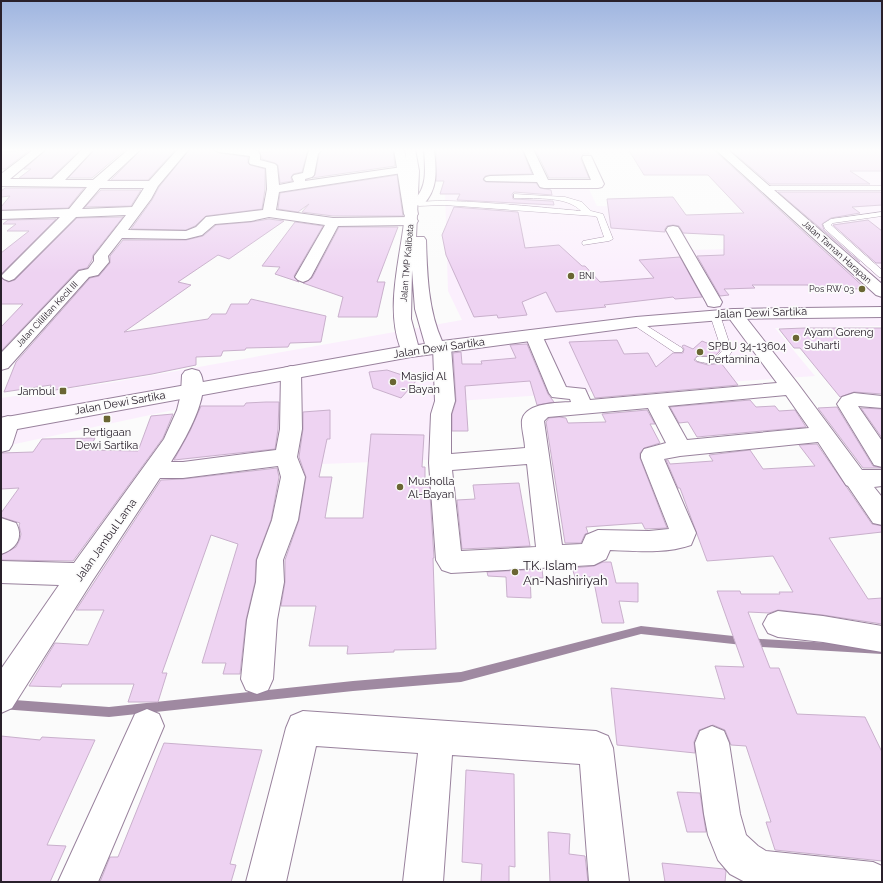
<svg xmlns="http://www.w3.org/2000/svg" width="883" height="883" viewBox="0 0 883 883" font-family="Raleway,sans-serif">
  <rect width="100%" height="100%" fill="#fbfbfb"/>
  <path fill="#fbeffd" d="M719 149H882V326L775 328 815 376 444 402 448 459 171 470 178 409 1 447V398L109 383 462 320 448 291 445 192 588 187 597 206 678 208 690 250 729 249 736 258 844 257 752 175 723 176 693 156 725 154Z"/>
  <g fill="none" stroke-linecap="round" stroke-linejoin="round">
    <path fill="#9f89a1" fill-rule="evenodd" d="M641 626 761 639 882 646V654L761 647 641 634 461 682 353 691 109 717 1 709V699L109 707 353 681 461 672Z"/>
  </g>
  <path fill="#eed3f2" stroke="#c9b0cc" d="M47 149H81L51 178H19L31 169H24Z
    M95 149H126L92 178H68Z
    M142 149H176L148 180H111Z
    M190 149 213 150 219 153 248 157V163L250 165 265 169V189L262 209 206 216 195 226 186 230 131 229 152 200 159 187Z
    M272 149H309L307 153 302 172 293 174 291 178 292 181 280 183 278 165 275 163 262 159 260 152H270Z
    M323 149H393L395 166 312 178 315 175 319 155Z
    M436 149H522L532 174 490 175 485 176 483 180 486 182 536 183 540 188 551 190 552 195 514 192 512 194 513 199 551 201H553L554 205 457 200 460 194H440L444 181H436Z
    M535 149H587L589 154H583L581 159 589 178H549Z
    M628 149 714 150 866 289 810 288 808 285H752L755 288 724 289 729 295 720 296 697 256 724 255V235L683 233 679 226 673 225 667 226 665 229V232L611 228 607 199 673 197 686 215 744 213 708 175H644Z
    M750 149H882V171H850L870 184H770L730 150Z
    M30 150 5 169H1V152Z
    M397 175 403 216H333L302 212 309 204 298 212 278 209 280 193Z
    M5 188H84L68 208 1 210V207L10 196 1 197V191Z
    M101 190H141L131 206 85 207Z
    M778 192H880L882 193V205L852 207 860 213 831 218 822 224 824 230 860 262Z
    M454 207 518 212 525 248 559 245 582 266H585L600 282 654 278 639 260 680 257 702 297 675 299 673 297 604 305 606 307 556 312 546 292 522 302 527 315 498 318 497 315 474 317 446 255 442 235Z
    M123 217 93 255 92 260 87 268 78 270 1 351V327L23 304H1V278L8 282 15 280 77 218Z
    M56 219 1 274V253L29 231H7L16 224H3L8 220Z
    M269 219 284 221 229 259 218 255 178 282 191 285 124 332 208 319 212 314H226L231 304H248L251 299 326 316 321 342 290 343 288 347 246 348 245 350 223 351 221 356 196 357V365L152 374 49 391 51 385 4 392 16 362 90 278 99 276 110 263V256L123 240H186L203 236 216 225 251 222Z
    M868 220 882 231V263H876L833 225Z
    M295 222 323 226 294 276 299 282 275 274 280 267 262 266Z
    M339 227H398L377 282H385L377 317H338L343 297 303 283 312 278Z
    M804 328H882V394L854 392 840 397 800 348H794L779 329Z
    M617 340 624 354 648 353 656 367 673 353H683L684 349 682 346 684 345 693 349 702 341 719 348 720 351 715 356H697L694 360 697 362 708 365 721 363 738 385 595 398 569 342Z
    M527 344 548 394 554 402 537 405 530 381 465 386 468 431H452V414L456 401 453 353 461 352 462 364H482L481 361 516 358 510 345Z
    M387 370 417 380 401 398 373 388 369 372Z
    M750 400 756 407 775 406 779 411 795 410 806 427 697 437 688 422 679 423 670 407Z
    M266 402H279L278 429 275 449 174 460 190 431 201 406H244L246 403Z
    M837 407 873 466 882 468H863L818 408Z
    M861 408 882 409V438Z
    M330 410V439H327L319 477H332L325 518H363L371 434 424 435 422 467H425V479H429L434 558H433L436 649 394 650V652L347 654 348 646H309L316 606H281L285 582V560L299 520 306 477 299 457 303 429V412Z
    M647 410 655 424H650L660 443 644 448 640 453V458L667 528 645 529 642 523 586 527 588 533 585 534 581 543H565L546 422 549 418 559 417 566 418 568 423 606 422 602 414Z
    M173 414 163 438 73 561 1 560V555L16 547 20 539 21 534 19 525 20 523 1 517V513L19 488 1 489V453L33 452 42 439 95 438 89 450 138 451 151 416Z
    M817 444 872 524 882 526V532L829 538 868 599 882 598V624L823 615 778 610 769 613 748 612 770 668H779L797 714 865 717 882 752V861L775 850 766 822H771L746 746 731 745 725 730 713 725 699 730 694 742 695 753 617 745 611 688 725 699 715 666 744 667 717 591H740L741 594H780L779 592H793L773 556 707 561 680 488H678L666 460H668L670 464 713 461 709 455 750 450 763 469 815 466 799 445Z
    M277 468 279 477 271 520 256 560 255 582 246 620 240 674H223L226 663H202L238 544 211 535 162 673H167L158 702H128L134 684H62L61 687 29 686 55 643 88 645 104 610H76L161 480 183 479Z
    M519 483 530 546 462 549 457 500 475 499 473 485Z
    M603 562H611L616 583H638V602L619 601 624 623H602L593 577H575L572 568 594 566Z
    M542 569 543 578 530 577 531 598 507 597 506 577 488 576 487 572Z
    M1 736 40 740 42 737 95 740 47 845 66 846 50 882H1Z
    M164 743 262 750 230 864 236 865 231 882H100L110 857H118Z
    M466 770 514 774 515 867 509 866V882H481L482 864 462 862Z
    M677 792 700 793 706 832H687Z
    M548 832 570 834 569 854 585 856 588 882H550Z
    M662 863 724 869 726 871 725 882H665Z"/>
  <g fill="none" stroke-linecap="round" stroke-linejoin="round">
    <g stroke="#99829d" stroke-width="1">
      <path id="lane" d="M762 186H882V190H762Z
        M514 194 565 197 582 202 591 211 603 214 613 239 609 241 583 245 582 243 583 241 604 237 597 217 594 216 444 205 419 206 415 204C426 195 559 209 581 211 567 196 537 199 517 198H514Z
        M882 212V216L833 223 831 225 882 270V278L879 277 825 229 823 224 831 219Z
        M715 312 720 315 732 351C724 366 712 365 697 361L695 359 697 357H716L722 351 710 315Z
        M636 319 682 348 683 350 682 352H674L632 324 631 322 632 320Z"/>
    </g>
    <g stroke="#99829d" stroke-width="2">
      <path id="street" d="M34 149H46L10 179H52L83 149H94L65 180H93L129 149H141L107 181H149L178 149H189L158 186 151 199 128 230 186 231 196 227 206 217 263 210 267 189 266 168 250 164 249 162 250 156 219 152 214 149H249L258 151 260 155V160L275 164 277 166 279 185 294 182 292 177 294 175 303 173 308 153 311 149H322L318 154 314 175 312 177 305 179V181L402 167 406 168 408 170 406 172 402 173 279 192 276 210 333 218 411 217 416 218 418 221 416 224 411 225 338 226 311 277 308 280 303 282 298 280 295 277 325 225 269 217 251 221 215 224 202 235 186 239 122 238 108 256 109 262 98 275 89 277 8 368 1 370V353L79 271 88 269 94 261V256L126 215 76 217 14 279 9 281 4 279 1 276 60 217 1 219V211L69 209 87 187 1 186V174ZM100 188H144L132 207 82 209Z
        M523 149H533L548 180H591L582 158 583 156H591L604 184 602 187 598 188H544L540 187 537 182 486 181 484 179 486 177 490 176 534 175Z
        M715 149H727L882 284V297L876 295Z
        M673 226 678 227 680 230 722 302 720 306 714 307 708 306 706 302 666 230 668 227Z
        M734 309 740 310 798 384 862 470H882V486L874 487 882 497V525L873 523 848 486 846 485 818 442 680 456 664 459 696 533 691 545C665 554 637 551 610 550L606 559 594 565 451 573 442 570 436 560 429 463 431 414 435 401 433 347 436 343 442 342 448 343 451 347 455 401 451 414V454L525 448C525 440 521 428 522 420 526 402 558 403 571 402L570 399 552 397 549 393 525 335 528 331 534 330 540 331 566 387 585 389 590 400 777 383 726 314 728 310ZM786 395 809 428 687 440 668 406ZM648 408 666 443 644 449 641 454V458L669 529 649 531 598 530 586 535 582 544 562 545 544 421 548 417ZM527 464 536 547 461 551 452 470Z
        M291 366 298 368 301 372 302 429 297 457 305 477 298 520 283 560 284 582 277 620 273 679 268 690 257 694 246 690 241 679 247 620 256 582 257 560 272 520 281 477 278 466 183 478H160L91 583 12 708 1 713V669L59 585 1 583V561L74 563 164 439 177 410 181 394 182 375 185 371 192 369 199 371C214 392 183 443 171 462H183L276 450 280 429 281 372 284 368Z
        M854 393 882 396V408L858 406 882 441V467L874 465 837 404 842 397Z
        M8 416 16 418 19 423 12 445 9 450 1 452V418Z
        M1 518 16 523C24 538 16 549 1 554Z
        M778 611 823 616 882 626V652L823 642 778 637 768 633 763 624 768 615Z
        M147 709 159 714 164 726 98 882H58L135 714Z
        M303 711 596 731 608 736 613 748 629 882H589L580 764 452 755 443 882H403L418 753 316 746 286 882H246L286 728 291 716Z
        M712 726 724 731 729 743 740 814 746 835 758 846 766 851 873 862 882 866V882H745L730 874 718 860 708 835 704 814 695 743 700 731Z"/>
    </g>
    <g stroke="#99829d" stroke-width="2">
      <path id="secondary" d="M394 149H404L415 199C428 186 425 167 424 149H434C436 170 439 188 423 205H416L418 214 416 217H406L404 214Z"/>
    </g>
    <g stroke="#99829d" stroke-width="2">
      <path id="primary" d="M405 149H415L419 171 416 237H424L426 240C427 274 428 310 442 341L636 317 734 309 882 307V317L734 319 636 327 411 357 1 432V418L400 347C386 308 399 263 404 223 407 199 408 173 405 149ZM412 270 415 309 425 344 418 345 411 319Z"/>
    </g>
    <use href="#lane" fill="#fff" fill-rule="evenodd"/>
    <use href="#street" fill="#fff" fill-rule="evenodd"/>
    <use href="#secondary" fill="#fff" fill-rule="evenodd"/>
    <use href="#primary" fill="#fff" fill-rule="evenodd"/>
  </g>
  <linearGradient id="sky" x2="0" y2="1"><stop stop-color="#9fb5e0"/><stop offset="0.55" stop-color="#fdfdfd"/><stop offset="1" stop-color="#fdfdfd" stop-opacity="0"/></linearGradient>
  <rect width="883" height="273" fill="url(#sky)"/>
  <g fill="#6a6633" stroke="#fbfbfb" stroke-width="1.5">
    <circle cx="571" cy="276" r="4"/>
    <circle cx="862" cy="289" r="4"/>
    <circle cx="796" cy="338" r="4"/>
    <circle cx="700" cy="352" r="4"/>
    <circle cx="393" cy="382" r="4"/>
    <rect x="59" y="387" width="8" height="8" rx="2"/>
    <rect x="103" y="415" width="8" height="8" rx="2"/>
    <circle cx="400" cy="487" r="4"/>
    <circle cx="515" cy="572" r="4"/>
  </g>
  <g text-anchor="middle" dominant-baseline="central" stroke-width="3.5" stroke-linejoin="round" paint-order="stroke">
    <g font-size="9" fill="#29202b" stroke="#fbfbfb">
      <text transform="translate(837 252) rotate(42)">Jalan Taman Harapan</text>
      <text transform="translate(407 263) rotate(-85)">Jalan TMP Kalibata</text>
      <text transform="translate(47 314) rotate(-47)">Jalan Cililitan Kecil III</text>
    </g>
    <g font-size="9" fill="#29202b" stroke="#fbfbfb" text-anchor="start">
      <text x="579" y="276">BNI</text>
      <text x="854" y="289" text-anchor="end">Pos RW 03</text>
    </g>
    <g font-size="11" fill="#29202b" stroke="#fbfbfb">
      <text transform="translate(761 313) rotate(-2)">Jalan Dewi Sartika</text>
      <text transform="translate(439 348) rotate(-8)">Jalan Dewi Sartika</text>
      <text transform="translate(120 403) rotate(-10)">Jalan Dewi Sartika</text>
      <text transform="translate(106 540) rotate(-55)">Jalan Jambul Lama</text>
    </g>
    <g font-size="11" fill="#29202b" stroke="#fbfbfb" text-anchor="start">
      <text x="804" y="332">Ayam Goreng<tspan x="804" dy="13">Suharti</tspan></text>
      <text x="708" y="346">SPBU 34-13604<tspan x="708" dy="13">Pertamina</tspan></text>
      <text x="401" y="376">Masjid Al<tspan x="401" dy="13">- Bayan</tspan></text>
      <text x="55" y="391" text-anchor="end">Jambul</text>
      <text x="107" y="432" text-anchor="middle">Pertigaan<tspan x="107" dy="13">Dewi Sartika</tspan></text>
      <text x="408" y="481">Musholla<tspan x="408" dy="13">Al-Bayan</tspan></text>
    </g>
    <g font-size="13" fill="#29202b" stroke="#fbfbfb" text-anchor="start">
      <text x="523" y="565">TK. Islam<tspan x="523" dy="15">An-Nashiriyah</tspan></text>
    </g>
  </g>
  <rect width="883" height="883" fill="none" stroke="#29202b" stroke-width="4"/>
</svg>
